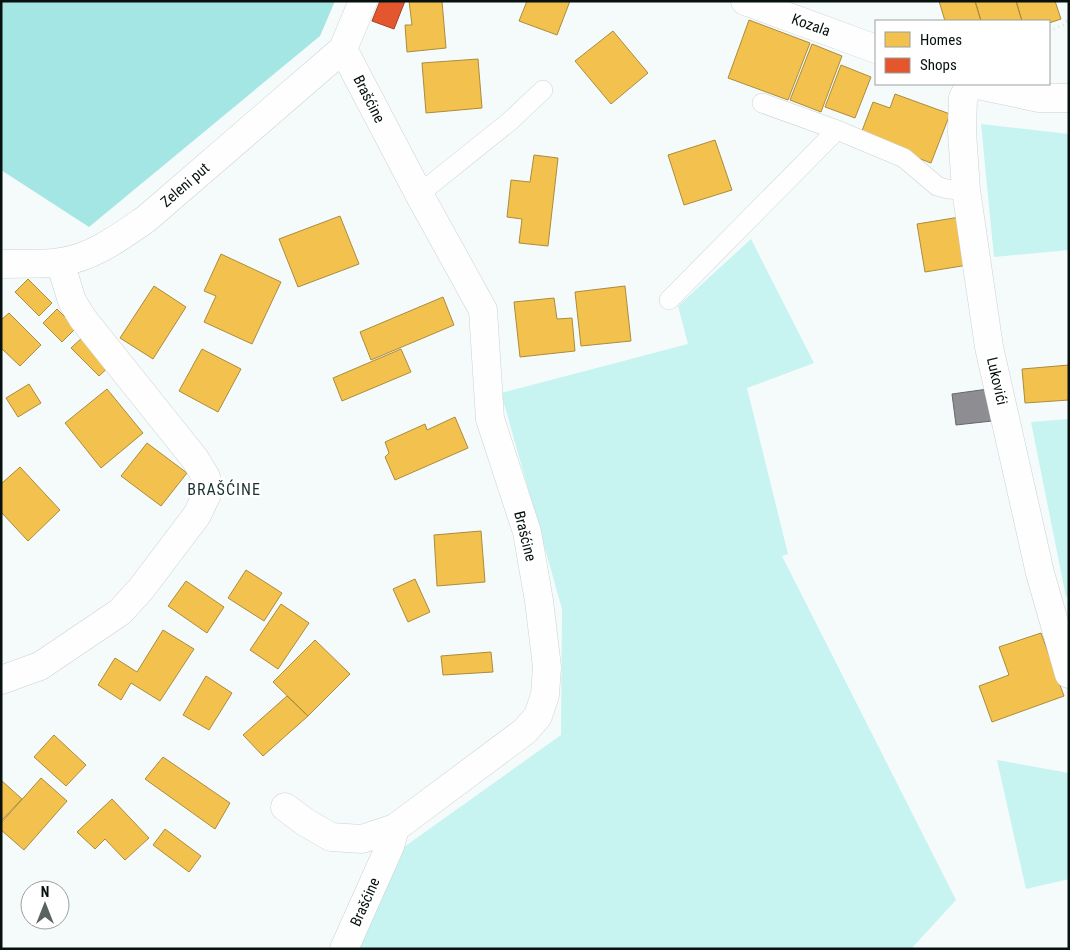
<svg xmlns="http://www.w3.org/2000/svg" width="1070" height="950" viewBox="0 0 1070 950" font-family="'Roboto Condensed',sans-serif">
<rect width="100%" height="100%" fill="#f5fbfb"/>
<!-- green -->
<path fill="#c7f3f1" d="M 981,124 L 1069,134 L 1069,250 L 994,257 Z
M 751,239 L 814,363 L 747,388 L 788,554 L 782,556 L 956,900 L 911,949 L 353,949 L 397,852 L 561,735 L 562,609 L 501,393 L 688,344 L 678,306 Z
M 1069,419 L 1069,596 L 1066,597 L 1031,422 Z
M 997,760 L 1069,773 L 1069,879 L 1026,889 Z"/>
<!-- forest -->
<path fill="#a4e6e3" d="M 1,1 L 335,1 L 320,36 L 89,227 L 1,170 Z"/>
<!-- homes -->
<path fill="#f2c14e" stroke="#ac8c3b" d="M 409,1 L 442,1 L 446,48 L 407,52 L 405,25 L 412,25 Z
M 527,1 L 570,1 L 557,35 L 519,21 Z
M 939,1 L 975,1 L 981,21 L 945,21 Z
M 975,1 L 1016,1 L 1022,21 L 981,21 Z
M 1016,1 L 1055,1 L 1061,19 L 1049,23 L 1022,21 Z
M 749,20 L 810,43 L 788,100 L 728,78 Z
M 613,31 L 648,73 L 611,104 L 575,61 Z
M 812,44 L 842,56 L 821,112 L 790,100 Z
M 478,59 L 482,108 L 426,113 L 422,63 Z
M 841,65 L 871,77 L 855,118 L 825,107 Z
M 895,94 L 950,114 L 931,163 L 860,136 L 873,102 L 890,108 Z
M 715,140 L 732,190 L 684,205 L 668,155 Z
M 534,155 L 558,158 L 548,246 L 519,243 L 522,219 L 507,217 L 511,180 L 530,182 Z
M 340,216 L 359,264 L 298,287 L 279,239 Z
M 960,217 L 968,265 L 925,272 L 917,224 Z
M 221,254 L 281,282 L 252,344 L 204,322 L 216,296 L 204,291 Z
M 28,279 L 52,303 L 39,316 L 15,292 Z
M 154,286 L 186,307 L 153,359 L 120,338 Z
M 625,286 L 631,341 L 581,346 L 575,292 Z
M 443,297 L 454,325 L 371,360 L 360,332 Z
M 554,298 L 557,319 L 572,318 L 575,351 L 520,357 L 514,302 Z
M 57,309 L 76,328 L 62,342 L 43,323 Z
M 9,313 L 41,345 L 20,366 L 1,348 L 1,320 Z
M 85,335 L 113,363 L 99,376 L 71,348 Z
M 202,349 L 241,369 L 218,412 L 179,391 Z
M 401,349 L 411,372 L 342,401 L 333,378 Z
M 1069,365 L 1069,400 L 1025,403 L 1022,369 Z
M 29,384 L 41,403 L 18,417 L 6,398 Z
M 107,389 L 143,433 L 101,468 L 65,423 Z
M 455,417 L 468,448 L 395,480 L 385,457 L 389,453 L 385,442 L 425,424 L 427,430 Z
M 147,443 L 187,473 L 161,506 L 121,476 Z
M 20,467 L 60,510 L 28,541 L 1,512 L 1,484 Z
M 481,531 L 485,582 L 437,586 L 434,535 Z
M 246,570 L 282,593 L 264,621 L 228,598 Z
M 415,579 L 430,612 L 408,622 L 393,589 Z
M 186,581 L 224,607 L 207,633 L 168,606 Z
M 281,604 L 309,623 L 278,669 L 250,650 Z
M 163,630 L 194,649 L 160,701 L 131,683 L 121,700 L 98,685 L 115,658 L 137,672 Z
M 1041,633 L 1064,696 L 992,722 L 979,686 L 1009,675 L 999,647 Z
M 315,640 L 350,674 L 308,716 L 273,682 Z
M 491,652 L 493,672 L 443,675 L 441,656 Z
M 206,676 L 232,693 L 209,730 L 183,715 Z
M 287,696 L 308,716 L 263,756 L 243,735 Z
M 54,735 L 86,765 L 66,786 L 34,757 Z
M 163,757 L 230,803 L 215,829 L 145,779 Z
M 41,778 L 67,801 L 24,850 L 1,830 L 1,823 Z
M 2,781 L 22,799 L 1,821 L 1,782 Z
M 112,799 L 149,838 L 125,860 L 105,839 L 95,849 L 77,832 Z
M 165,829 L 201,856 L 189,872 L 153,845 Z"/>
<!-- shops -->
<path fill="#e4572e" stroke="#a24225" d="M 380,1 L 405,1 L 394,29 L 372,21 Z"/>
<!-- industry -->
<path fill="#8d8d92" stroke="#65686b" d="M 988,389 L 992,421 L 956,425 L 952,394 Z"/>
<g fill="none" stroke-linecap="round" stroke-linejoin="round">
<defs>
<path id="service" d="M 762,103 L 837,130
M 419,194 L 509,122 L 543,90
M 669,300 L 837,130 L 904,158 L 937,186 L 947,189 L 966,190"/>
<path id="minor" d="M 970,84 L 963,98 L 962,132 L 966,190 L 989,347 L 1040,573 L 1069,674
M 1,264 C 20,263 41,265 60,262 C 92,258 120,237 146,219 L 343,49
M 1,680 L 40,666 L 120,612 L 141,589 L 197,515 L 207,494 L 206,477 L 195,459 L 83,319 L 72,301 L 60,262
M 285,807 L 305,822 L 331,837 L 362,839 L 395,828 L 525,731 L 538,716 L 545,695 L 547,667 L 539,601 L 527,532 L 490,419 L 483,310 L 419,194 L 343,49 L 363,1
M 344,949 L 390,846 L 395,828"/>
<path id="secondary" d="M 745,1 L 876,49
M 973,84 L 1039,98 L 1069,98"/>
</defs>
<!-- service casing -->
<use href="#service" stroke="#cbd2d2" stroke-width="20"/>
<!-- minor casing -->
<use href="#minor" stroke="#cbd2d2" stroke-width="29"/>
<!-- secondary casing -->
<use href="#secondary" stroke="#cbd2d2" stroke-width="29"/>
<!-- path -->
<path stroke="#e2e4e4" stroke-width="3" stroke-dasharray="1 4" stroke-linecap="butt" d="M 1049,31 L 1063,25 L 1069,19"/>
<!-- service -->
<use href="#service" stroke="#fefefe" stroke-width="19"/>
<!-- minor -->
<use href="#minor" stroke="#fefefe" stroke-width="28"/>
<!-- secondary -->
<use href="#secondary" stroke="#fefefe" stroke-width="28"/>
</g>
<g text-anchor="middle" stroke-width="5" stroke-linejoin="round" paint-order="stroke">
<!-- street labels -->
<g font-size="15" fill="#071110" stroke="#fff">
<text transform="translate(811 25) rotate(20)" y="5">Kozala</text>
<text transform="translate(369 99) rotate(63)" y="5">Brašćine</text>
<text transform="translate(185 185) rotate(-41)" y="5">Zeleni put</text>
<text transform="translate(997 381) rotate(77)" y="5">Lukovići</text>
<text transform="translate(525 536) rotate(76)" y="5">Brašćine</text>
<text transform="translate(365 902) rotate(-66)" y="5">Brašćine</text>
</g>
<!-- neighbourhood labels -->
<g font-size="16" letter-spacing="1" fill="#1a3130" stroke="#fff">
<text x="224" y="495">BRAŠĆINE</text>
</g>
</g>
<!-- border -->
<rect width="1070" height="950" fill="none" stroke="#071110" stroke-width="5"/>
<!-- legend -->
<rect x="875" y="20" width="175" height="65" fill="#ffffff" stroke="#9ca09f"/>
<rect x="885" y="32" width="25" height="15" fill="#f2c14e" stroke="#9ca09f"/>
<text x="920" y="45" font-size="15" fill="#071110">Homes</text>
<rect x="885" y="58" width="25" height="15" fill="#e4572e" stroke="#9ca09f"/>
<text x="920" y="70" font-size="15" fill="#071110">Shops</text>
<!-- north arrow -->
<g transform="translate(45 905)"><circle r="24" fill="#ffffff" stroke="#9ca09f"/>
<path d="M0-4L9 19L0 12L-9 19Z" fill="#5a6362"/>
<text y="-8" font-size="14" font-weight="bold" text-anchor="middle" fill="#071110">N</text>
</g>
</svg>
